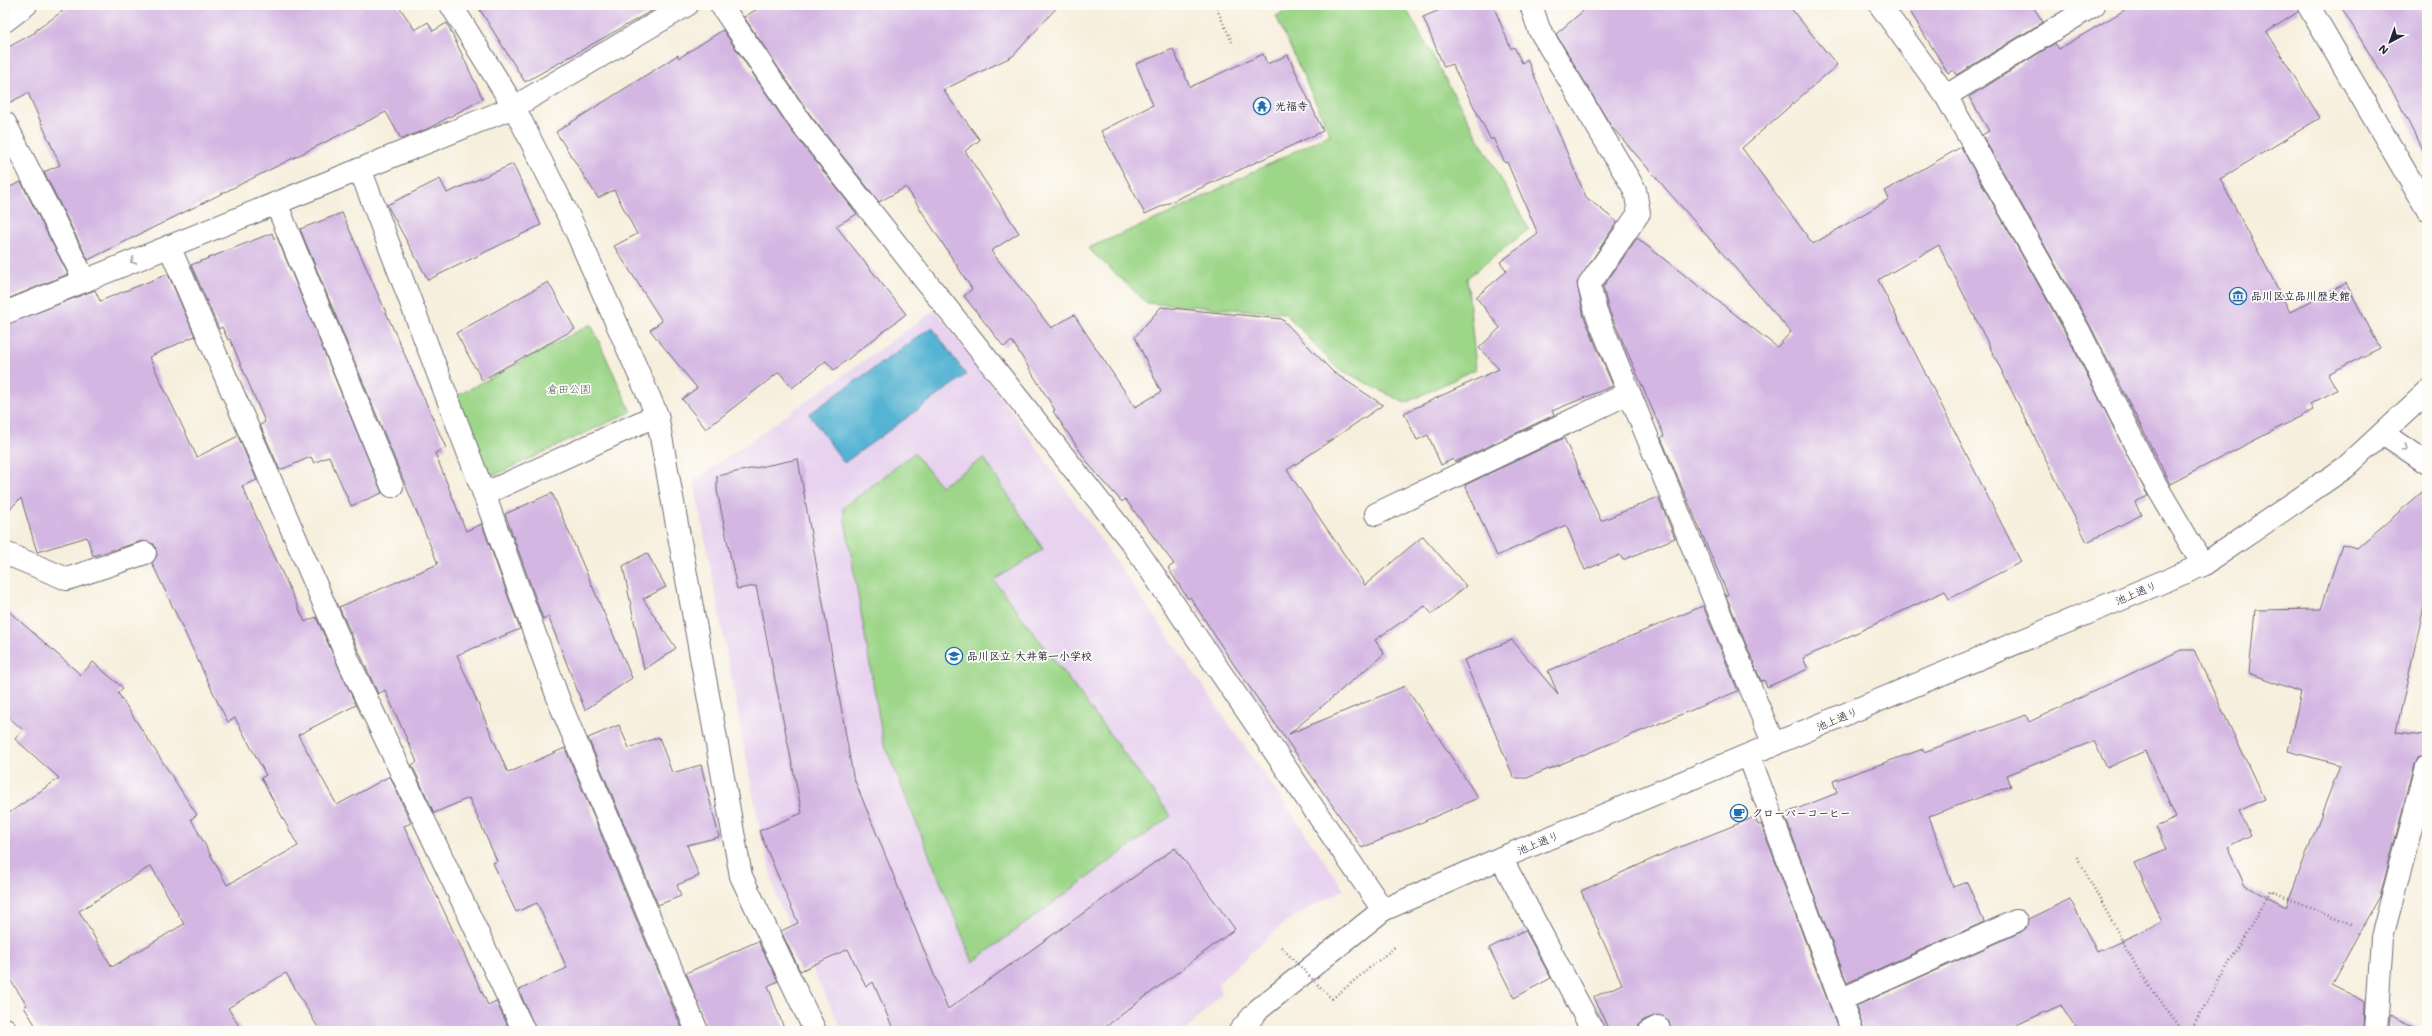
<svg xmlns="http://www.w3.org/2000/svg" width="2432" height="1036" viewBox="0 0 2432 1036" font-family="Mali,'Klee One',sans-serif">
<rect width="100%" height="100%" fill="#fdfcf7"/>
<filter id="ink" filterUnits="userSpaceOnUse"><feTurbulence type="fractalNoise" baseFrequency=".025" numOctaves="2"/><feDisplacementMap in="SourceGraphic" scale="8" xChannelSelector="R" yChannelSelector="G"/><feConvolveMatrix kernelMatrix="1 2 1 2 8 2 1 2 1" color-interpolation-filters="sRGB"/></filter>
<filter id="wash" filterUnits="userSpaceOnUse"><feTurbulence type="fractalNoise" baseFrequency=".012" numOctaves="4" result="noise"/><feDisplacementMap in="SourceGraphic" scale="16" xChannelSelector="R" yChannelSelector="G"/><feGaussianBlur stdDeviation="0.9" result="paint"/><feColorMatrix in="noise" values="0 0 0 0 0 0 0 0 0 0 0 0 0 0 0 0 0 1.4 0 .05"/><feComposite in="paint" operator="in"/></filter>
<g filter="url(#wash)">
<rect width="100%" height="100%" fill="#f7efdd"/>
<!-- built -->
<path fill="#e7d2ef" d="M 935,310 L 1011,411 L 1344,889 L 1285,922 L 1218,983 L 1222,993 L 1186,1031 L 843,1031 L 777,899 L 760,830 L 694,481 Z"/>
<!-- green -->
<path fill="#9dd689" stroke="#607c62" d="M 1301,5 L 1404,5 L 1529,229 L 1467,278 L 1476,369 L 1405,403 L 1337,368 L 1285,313 L 1147,303 L 1088,248 L 1166,215 L 1330,134 L 1276,16 Z
M 591,324 L 631,412 L 488,478 L 455,397 Z
M 914,453 L 941,486 L 984,458 L 1043,549 L 994,580 L 1171,816 L 973,962 L 883,741 L 843,508 Z"/>
<!-- water -->
<path fill="#54b3d3" stroke="#3b6a87" d="M 932,327 L 966,375 L 844,463 L 809,414 Z"/>
<g id="blocks">
<!-- building -->
<path fill="#d3b6e2" fill-rule="evenodd" d="M 71,5 L 398,5 L 415,30 L 428,22 L 433,31 L 447,23 L 483,99 L 427,129 L 401,139 L 386,112 L 88,260 L 44,172 L 60,165 L 28,93 L 5,105 L 5,49 L 36,32 L 35,31 Z
M 477,5 L 662,5 L 525,82 Z
M 764,5 L 1059,5 L 1013,56 L 943,90 L 980,140 L 965,151 L 1019,233 L 991,251 L 1051,328 L 1074,315 L 1135,407 L 1161,392 L 1135,337 L 1161,307 L 1282,319 L 1333,372 L 1383,405 L 1287,470 L 1365,585 L 1423,536 L 1466,586 L 1432,614 L 1425,606 L 1375,640 L 1384,654 L 1289,734 L 1405,686 L 1478,798 L 1362,848 L 1232,662 L 1190,597 L 1188,599 L 1168,568 L 1174,564 L 1125,499 L 1122,502 L 1090,466 L 1053,411 L 1055,410 L 1012,341 L 1004,347 L 964,296 L 972,289 L 906,187 L 879,202 L 811,116 L 744,17 Z
M 1452,5 L 1493,5 L 1511,49 L 1514,47 L 1522,63 L 1527,59 L 1586,197 L 1617,222 L 1577,283 L 1584,317 L 1613,386 L 1552,411 L 1554,415 L 1455,462 L 1453,459 L 1441,465 L 1428,435 L 1417,440 L 1404,413 L 1499,369 L 1479,348 L 1500,328 L 1476,297 L 1507,271 L 1500,262 L 1538,234 L 1507,162 L 1505,163 L 1493,138 L 1491,140 L 1452,64 L 1444,67 L 1423,17 Z
M 1590,5 L 1788,5 L 1837,65 L 1742,148 L 1813,244 L 1889,199 L 1885,191 L 1961,147 L 2069,339 L 2148,496 L 2135,502 L 2141,515 L 2087,542 L 1939,245 L 1878,280 L 2021,562 L 1949,599 L 1945,591 L 1803,658 L 1808,669 L 1767,687 L 1764,680 L 1761,681 L 1726,596 L 1728,595 L 1661,438 L 1664,436 L 1608,308 L 1603,287 L 1637,238 L 1777,347 L 1791,332 L 1611,126 L 1556,34 Z
M 1906,5 L 2032,5 L 2043,22 L 1956,75 L 1953,70 L 1948,73 Z
M 2133,5 L 2296,5 L 2298,12 L 2267,32 L 2320,118 L 2220,179 L 2290,312 L 2346,283 L 2380,348 L 2328,374 L 2337,390 L 2310,404 L 2313,410 L 2170,484 L 2091,327 L 1982,135 L 1989,131 L 1969,97 L 2055,43 L 2059,49 Z
M 2340,5 L 2427,5 L 2427,160 L 2398,101 Z
M 723,30 L 791,130 L 857,214 L 836,226 L 906,314 L 834,370 L 826,361 L 792,388 L 779,372 L 706,429 L 682,399 L 697,388 L 650,330 L 662,321 L 614,246 L 637,234 L 614,190 L 598,198 L 556,132 L 678,55 L 679,58 Z
M 1173,49 L 1190,87 L 1263,54 L 1267,64 L 1288,55 L 1323,131 L 1145,214 L 1101,131 L 1153,105 L 1136,64 Z
M 513,164 L 541,225 L 428,280 L 387,205 L 440,179 L 447,193 Z
M 21,182 L 68,274 L 5,300 L 5,189 Z
M 342,213 L 446,448 L 435,453 L 466,531 L 482,524 L 520,629 L 457,655 L 508,773 L 565,748 L 683,1031 L 536,1031 L 519,990 L 567,968 L 537,903 L 516,912 L 493,863 L 497,861 L 469,798 L 434,813 L 412,765 L 417,762 L 385,690 L 378,694 L 339,607 L 438,564 L 300,229 Z
M 272,233 L 274,239 L 277,237 L 382,493 L 351,506 L 329,456 L 314,463 L 311,457 L 280,470 L 260,425 L 265,422 L 230,339 L 228,340 L 222,327 L 219,329 L 191,265 Z
M 168,274 L 195,336 L 149,357 L 197,457 L 238,436 L 257,480 L 242,486 L 305,622 L 316,617 L 356,705 L 298,735 L 337,805 L 390,776 L 411,823 L 404,826 L 488,1005 L 496,1001 L 510,1031 L 320,1031 L 286,973 L 228,1008 L 242,1031 L 39,1031 L 24,1007 L 27,1005 L 5,972 L 5,816 L 59,778 L 15,739 L 23,730 L 5,714 L 5,608 L 81,675 L 93,662 L 123,688 L 118,693 L 197,815 L 191,819 L 227,885 L 298,846 L 261,778 L 266,775 L 235,718 L 228,722 L 220,707 L 152,563 L 157,555 L 154,544 L 142,541 L 93,556 L 87,537 L 37,552 L 21,498 L 5,514 L 5,325 L 95,290 L 100,301 ZM 151,866 L 184,924 L 112,967 L 79,911 Z
M 548,282 L 575,329 L 482,380 L 456,333 Z
M 1564,438 L 1601,521 L 1658,497 L 1675,538 L 1623,560 L 1620,555 L 1585,570 L 1566,525 L 1497,556 L 1465,485 Z
M 798,459 L 853,776 L 948,1009 L 1175,848 L 1235,929 L 1100,1031 L 894,1031 L 873,982 L 866,987 L 848,949 L 800,971 L 781,931 L 798,923 L 759,831 L 802,813 L 756,586 L 737,589 L 717,490 L 717,476 Z
M 2427,488 L 2427,593 L 2396,732 L 2427,735 L 2427,755 L 2418,758 L 2415,764 L 2380,896 L 2331,985 L 2365,1002 L 2364,1031 L 2078,1031 L 2061,1005 L 2003,1031 L 1864,1031 L 1856,1006 L 2021,932 L 2026,928 L 2028,919 L 2070,899 L 2097,952 L 2162,922 L 2135,863 L 2166,849 L 2156,827 L 2176,818 L 2145,751 L 2107,768 L 2094,741 L 2007,775 L 2011,786 L 1929,816 L 1953,887 L 1967,882 L 1984,922 L 1847,983 L 1784,814 L 1837,793 L 1833,781 L 1923,749 L 1924,752 L 2026,715 L 2029,722 L 2181,650 L 2194,650 L 2264,799 L 2239,811 L 2251,835 L 2227,847 L 2245,886 L 2286,907 L 2340,765 L 2288,751 L 2301,692 L 2249,673 L 2255,610 L 2321,609 L 2342,544 L 2357,548 Z
M 552,493 L 632,678 L 585,710 L 548,616 L 543,619 L 505,514 Z
M 647,553 L 666,587 L 643,599 L 676,648 L 644,670 L 623,566 Z
M 1703,606 L 1738,691 L 1527,778 L 1514,778 L 1464,660 L 1512,640 L 1558,694 L 1548,671 Z
M 619,725 L 629,748 L 659,737 L 672,773 L 701,765 L 719,837 L 687,845 L 699,876 L 677,885 L 681,896 L 658,905 L 588,738 Z
M 1755,817 L 1758,825 L 1761,824 L 1839,1031 L 1672,1031 L 1669,1021 L 1658,1015 L 1644,1020 L 1639,1024 L 1638,1031 L 1609,1031 L 1594,997 L 1622,984 L 1581,891 L 1670,851 Z
M 1525,930 L 1551,978 L 1514,998 L 1489,948 Z
M 758,941 L 778,981 L 768,986 L 785,1031 L 709,1031 L 686,973 Z
M 2390,1014 L 2424,1031 L 2389,1031 Z"/>
</g>
</g>
<g filter="url(#ink)">
<use href="#blocks" fill-opacity="0" stroke="#6d6a74" stroke-width="1"/>
<g fill="none" stroke-linecap="round" stroke-linejoin="round">
<defs>
<path id="minor" d="M 451,5 L 514,107 L 576,231 L 657,415 L 741,876 L 815,1031
M 721,5 L 801,123 L 1132,543 L 1383,910
M 1531,5 L 1539,29 L 1635,190 L 1639,213 L 1589,285 L 1596,312 L 1774,745
M 1880,5 L 1946,96 L 2080,333 L 2150,475 L 2203,565
M 2308,5 L 2427,209
M 5,21 L 26,5
M 1946,96 L 2094,5
M 5,123 L 85,281
M 360,169 L 484,494 L 561,706 L 697,1031
M 276,203 L 392,486
M 169,246 L 351,666 L 524,1031
M 5,313 L 514,107 L 687,5
M 2383,433 L 2427,463
M 484,494 L 657,415
M 1376,514 L 1629,393
M 5,553 L 67,579 L 145,553
M 1749,756 L 1852,1031
M 1501,858 L 1593,1031
M 1840,1000 L 2016,921
M 5,1029 L 6,1031
M 1650,1031 L 1658,1027 L 1660,1031
M 2376,1031 L 2382,937 L 2427,767"/>
<path id="major" d="M 1240,1031 L 1259,1009 L 1383,910 L 1501,858 L 2203,565 L 2346,467 L 2427,392"/>
</defs>
<!-- minor casing -->
<use href="#minor" stroke="#6d6a74" stroke-width="24"/>
<!-- major casing -->
<use href="#major" stroke="#6d6a74" stroke-width="24"/>
<!-- path -->
<path stroke="#6d6a74" stroke-width="2.5" stroke-dasharray="1 3" stroke-linecap="butt" d="M 1215,5 L 1232,42
M 2077,857 L 2141,975 L 2183,1031
M 1332,999 L 1396,946
M 2190,1031 L 2271,891 L 2352,924"/>
<!-- minor -->
<use href="#minor" stroke="#fff" stroke-width="22"/>
<!-- major -->
<use href="#major" stroke="#fff" stroke-width="22"/>
<!-- path-bridge -->
<path stroke="#6d6a74" stroke-width="2.5" stroke-dasharray="1 3" stroke-linecap="butt" d="M 1281,947 L 1332,999"/>
</g>
<!-- one-way arrows -->
<defs><path id="oneway-chevron" d="M-2-3.5L2.5 0L-2 3.5" fill="none" stroke-width="1.6" stroke-linecap="round" stroke-linejoin="round"/></defs>
<g stroke="#9c9ca7">
<use href="#oneway-chevron" transform="translate(133 261) rotate(158)"/>
<use href="#oneway-chevron" transform="translate(2405 448) rotate(35)"/>
</g>
</g>
<!-- icons -->
<defs>
<symbol id="temple-ring" viewBox="-11 -11 22 22"><circle r="9.5" fill="#fdfcf7" stroke="#1f6fb2" stroke-width="1.5"/><path d="M0-6L5-2H3V0L6.5 2.5H4V6H1.5V3h-3V6H-4V2.5H-6.5L-3 0V-2H-5Z" fill="#1f6fb2"/></symbol>
<symbol id="museum-ring" viewBox="-11 -11 22 22"><circle r="9.5" fill="#fdfcf7" stroke="#1f6fb2" stroke-width="1.5"/><path d="M0-6L6-3V-2H-6V-3ZM-5-1h2V3h-2ZM-1-1h2V3h-2ZM3-1h2V3H3ZM-6 4H6V6H-6Z" fill="#1f6fb2"/></symbol>
<symbol id="school-ring" viewBox="-11 -11 22 22"><circle r="9.5" fill="#fdfcf7" stroke="#1f6fb2" stroke-width="1.5"/><path d="M0-5L7-2L0 1L-7-2ZM-4 1L0 2.5L4 1V4Q0 6-4 4Z" fill="#1f6fb2"/></symbol>
<symbol id="cafe-ring" viewBox="-11 -11 22 22"><circle r="9.5" fill="#fdfcf7" stroke="#1f6fb2" stroke-width="1.5"/><path d="M-5.5-4.5H6V0H3Q3 3.5 0 3.5H-2.5Q-5.5 3.5-5.5 0ZM3-3.2v2h1.7v-2ZM-6 4.5H4V6H-6Z" fill="#1f6fb2"/></symbol>
</defs>
<g fill-rule="evenodd">
<use href="#temple-ring" x="1252" y="96" width="20" height="20"/>
<use href="#museum-ring" x="2228" y="286" width="20" height="20"/>
<use href="#school-ring" x="944" y="646" width="20" height="20"/>
<use href="#cafe-ring" x="1729" y="803" width="20" height="20"/>
</g>
<g text-anchor="middle" stroke-width="3.5" stroke-linejoin="round" paint-order="stroke">
<!-- poi labels -->
<g font-size="11" font-weight="bold" fill="#22223b" stroke="#fdfcf7" text-anchor="start">
<text x="1275" y="110">光福寺</text>
<text x="2251" y="300">品川区立品川歴史館</text>
<text x="967" y="660">品川区立 大井第一小学校</text>
<text x="1752" y="817">クローバーコーヒー</text>
</g>
<!-- park labels -->
<g font-size="11" fill="#475852" stroke="#fdfcf7">
<text x="569" y="393">倉田公園</text>
</g>
<!-- street labels -->
<g font-size="11" fill="#22223b" stroke="#fdfcf7">
<text transform="translate(2136 593) rotate(-23)" y="4">池上通り</text>
<text transform="translate(1837 719) rotate(-23)" y="4">池上通り</text>
<text transform="translate(1538 843) rotate(-22)" y="4">池上通り</text>
</g>
</g>
<!-- margin -->
<rect width="2432" height="1036" fill="none" stroke="#fdfcf7" stroke-width="20"/>
<!-- north arrow -->
<g transform="translate(2390 42) rotate(221)" stroke="#fdfcf7" stroke-width="3" paint-order="stroke">
<path d="M0-3L7 15L0 10L-7 15Z" fill="#22223b"/>
<text y="-6" font-size="11" font-weight="bold" text-anchor="middle" fill="#22223b">N</text>
</g>
</svg>
